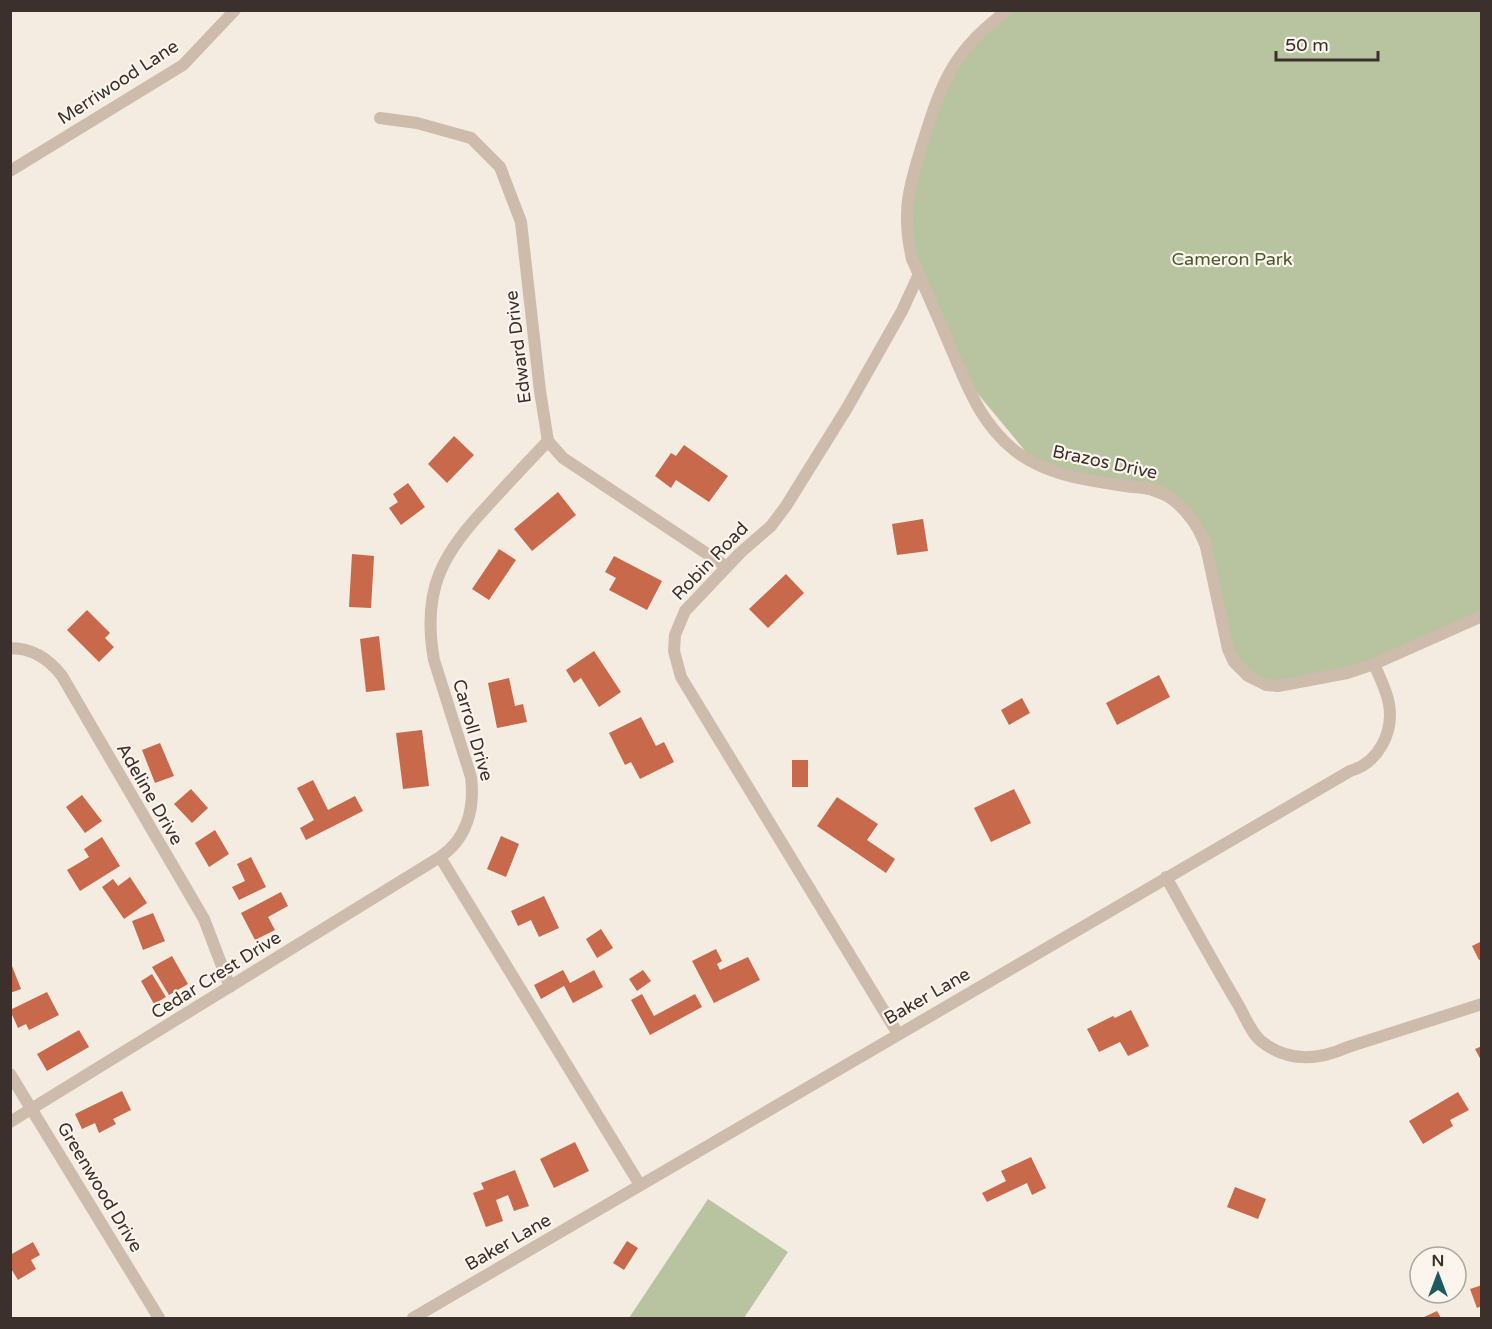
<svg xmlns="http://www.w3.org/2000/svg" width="1492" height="1329" viewBox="0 0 1492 1329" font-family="'Varela Round',sans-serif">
<rect width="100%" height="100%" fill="#f4ebe1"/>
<!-- green -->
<path fill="#b8c4a0" d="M 1009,11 L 1481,11 L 1481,616 L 1374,664 L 1266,685 L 1228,649 L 1212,575 L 1183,508 L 1128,487 L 1036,464 L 963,376 L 912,259 L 913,173 L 953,65 Z
M 708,1199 L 788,1252 L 744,1318 L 629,1318 Z"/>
<!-- building -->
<path fill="#c8694b" d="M 454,436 L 474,455 L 447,483 L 428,464 Z
M 684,445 L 728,476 L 709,502 L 676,480 L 671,488 L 655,476 L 671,453 L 676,456 Z
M 408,483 L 425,507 L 401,525 L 389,508 L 398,502 L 393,494 Z
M 558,492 L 576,515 L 532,551 L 514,529 Z
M 923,519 L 928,551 L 897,555 L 892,524 Z
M 499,549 L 516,560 L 489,600 L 472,589 Z
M 352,554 L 374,556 L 371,608 L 349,607 Z
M 614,556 L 662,581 L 647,610 L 609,590 L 616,578 L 605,572 Z
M 786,574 L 804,593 L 768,628 L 749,609 Z
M 87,610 L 110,633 L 105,638 L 114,647 L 99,662 L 67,630 Z
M 379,636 L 385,690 L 366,692 L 360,639 Z
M 594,651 L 621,692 L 599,707 L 581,678 L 574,683 L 566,670 Z
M 1159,675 L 1170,697 L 1117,725 L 1106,703 Z
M 509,678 L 515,706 L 523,704 L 527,722 L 497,728 L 488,683 Z
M 1022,698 L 1030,713 L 1009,725 L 1001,710 Z
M 641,717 L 656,746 L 664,742 L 674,762 L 640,779 L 631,762 L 625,765 L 609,733 Z
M 422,730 L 429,786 L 403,789 L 396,733 Z
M 160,743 L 174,776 L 155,783 L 142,750 Z
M 792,760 L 808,760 L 808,787 L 792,787 Z
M 313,780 L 328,810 L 355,796 L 363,811 L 306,840 L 300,828 L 314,820 L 297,788 Z
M 191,789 L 208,808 L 192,823 L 174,804 Z
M 1014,789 L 1031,823 L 991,842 L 974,808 Z
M 82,795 L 102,821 L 85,833 L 66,807 Z
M 837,797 L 878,824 L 867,840 L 895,859 L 886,873 L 817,826 Z
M 215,830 L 229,854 L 209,867 L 195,843 Z
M 501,836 L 519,844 L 506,877 L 487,869 Z
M 102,837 L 120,866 L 80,891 L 67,870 L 89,857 L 84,849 Z
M 251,857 L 266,887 L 239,900 L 232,887 L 245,881 L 237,864 Z
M 130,877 L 147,903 L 124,919 L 102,887 L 113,879 L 118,886 Z
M 281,892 L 288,906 L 268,917 L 275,930 L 255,940 L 241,913 Z
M 544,896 L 559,928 L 539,937 L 531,920 L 518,926 L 511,911 Z
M 153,913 L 165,941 L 143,950 L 132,921 Z
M 601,929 L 613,948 L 597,958 L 586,939 Z
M 1482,941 L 1482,959 L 1479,960 L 1472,946 Z
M 716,949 L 722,961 L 717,964 L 720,970 L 748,957 L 760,980 L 714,1003 L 692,961 Z
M 172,956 L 188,984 L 169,995 L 152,967 Z
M 10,961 L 21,989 L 10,993 Z
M 563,970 L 570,983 L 594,970 L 603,987 L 573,1003 L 564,986 L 541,999 L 534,985 Z
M 643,970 L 651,981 L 637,991 L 629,979 Z
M 152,974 L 166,997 L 154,1004 L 141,981 Z
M 47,992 L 59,1015 L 29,1030 L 26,1024 L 18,1028 L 10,1010 Z
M 642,994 L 654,1016 L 695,994 L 702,1007 L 650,1035 L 631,1000 Z
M 1131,1010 L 1149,1046 L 1128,1056 L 1120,1042 L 1099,1052 L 1087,1029 L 1113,1016 L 1115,1018 Z
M 79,1030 L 89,1047 L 47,1071 L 37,1054 Z
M 1482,1046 L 1482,1062 L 1475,1049 Z
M 122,1091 L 131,1110 L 113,1119 L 116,1124 L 99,1133 L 95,1123 L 82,1129 L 75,1114 Z
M 1458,1092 L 1469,1110 L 1450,1120 L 1453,1126 L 1423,1144 L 1409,1121 Z
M 575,1142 L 589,1171 L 554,1188 L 540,1159 Z
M 1031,1157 L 1046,1188 L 1032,1195 L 1027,1183 L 987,1202 L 982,1193 L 1006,1181 L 1001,1171 Z
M 515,1170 L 529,1206 L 514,1211 L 508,1195 L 496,1200 L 503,1221 L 486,1227 L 473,1193 L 484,1189 L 481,1183 Z
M 1235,1187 L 1266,1199 L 1258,1219 L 1227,1207 Z
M 627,1241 L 638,1248 L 624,1270 L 613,1263 Z
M 33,1242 L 40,1255 L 31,1260 L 36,1269 L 18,1280 L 10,1267 L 10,1255 Z
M 1458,1263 L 1464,1273 L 1456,1278 L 1456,1264 Z
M 1482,1285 L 1482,1306 L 1477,1308 L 1470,1289 Z
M 1437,1311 L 1441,1318 L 1422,1318 Z"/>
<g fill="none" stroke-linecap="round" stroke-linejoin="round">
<!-- street -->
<path stroke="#cdbbac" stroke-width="12" d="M 1008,10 C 954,49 942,81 923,142 C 909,186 901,212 912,259 C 925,288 938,317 950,346 C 968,387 979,421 1014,450 C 1045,475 1086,480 1125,486 C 1137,488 1149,487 1160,492 C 1182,502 1195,521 1205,542 L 1228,649 L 1234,662 L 1248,676 L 1266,685 L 1278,686 L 1347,673 L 1374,664 L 1482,616
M 380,118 L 417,123 L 471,138 L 500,167 L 521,222 L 540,391 L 548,441 L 563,458 L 727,567
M 10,171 L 183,65 L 235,10
M 10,648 C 33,648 49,659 62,676 L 204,919 L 230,987
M 440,857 L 640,1185
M 1166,877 C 1190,920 1214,964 1239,1006 C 1245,1017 1252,1034 1261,1041 C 1288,1063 1319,1060 1348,1047 L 1482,1004
M 898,1034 L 681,677 L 674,651 L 675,635 L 685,611 L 740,553 L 771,526 L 786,506 L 847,408 L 902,311 L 919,274
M 10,1074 L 159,1318
M 10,1122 L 440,857 C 467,839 475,808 471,777 L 434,660 C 421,588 443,553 491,502 C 510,481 529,461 548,441
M 413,1318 L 1350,771 C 1378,763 1394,733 1389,704 C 1387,691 1379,676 1374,664"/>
</g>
<g text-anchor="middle" stroke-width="4.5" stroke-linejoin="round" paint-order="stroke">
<!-- street labels -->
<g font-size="18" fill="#3b302b" stroke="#fbf5ee">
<text transform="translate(118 82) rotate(-33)" y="6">Merriwood Lane</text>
<text transform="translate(518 347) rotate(-97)" y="6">Edward Drive</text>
<text transform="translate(1105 462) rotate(12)" y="6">Brazos Drive</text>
<text transform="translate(710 561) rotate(-46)" y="6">Robin Road</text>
<text transform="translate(473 730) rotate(74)" y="6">Carroll Drive</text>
<text transform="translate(150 794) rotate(60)" y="6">Adeline Drive</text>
<text transform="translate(216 975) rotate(-32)" y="6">Cedar Crest Drive</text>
<text transform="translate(927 996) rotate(-30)" y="6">Baker Lane</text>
<text transform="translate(100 1187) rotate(59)" y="6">Greenwood Drive</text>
<text transform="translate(508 1242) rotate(-30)" y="6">Baker Lane</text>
</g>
<!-- park labels -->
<g font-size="18" fill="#4a5a2e" stroke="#fbf5ee">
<text x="1232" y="265">Cameron Park</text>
</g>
</g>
<!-- border -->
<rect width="1492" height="1329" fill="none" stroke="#3b302b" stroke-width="24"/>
<!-- north arrow -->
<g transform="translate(1438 1275)"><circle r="28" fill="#fbf5ee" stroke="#aea6a0" stroke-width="1.5"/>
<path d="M0-4.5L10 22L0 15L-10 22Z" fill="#1f5a5e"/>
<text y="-9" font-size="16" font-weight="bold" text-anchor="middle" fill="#3b302b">N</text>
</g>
<!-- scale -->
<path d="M1276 51v9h102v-9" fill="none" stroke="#3b302b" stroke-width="3"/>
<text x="1285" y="51" font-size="18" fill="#3b302b" stroke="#fbf5ee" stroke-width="4.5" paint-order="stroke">50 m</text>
</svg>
